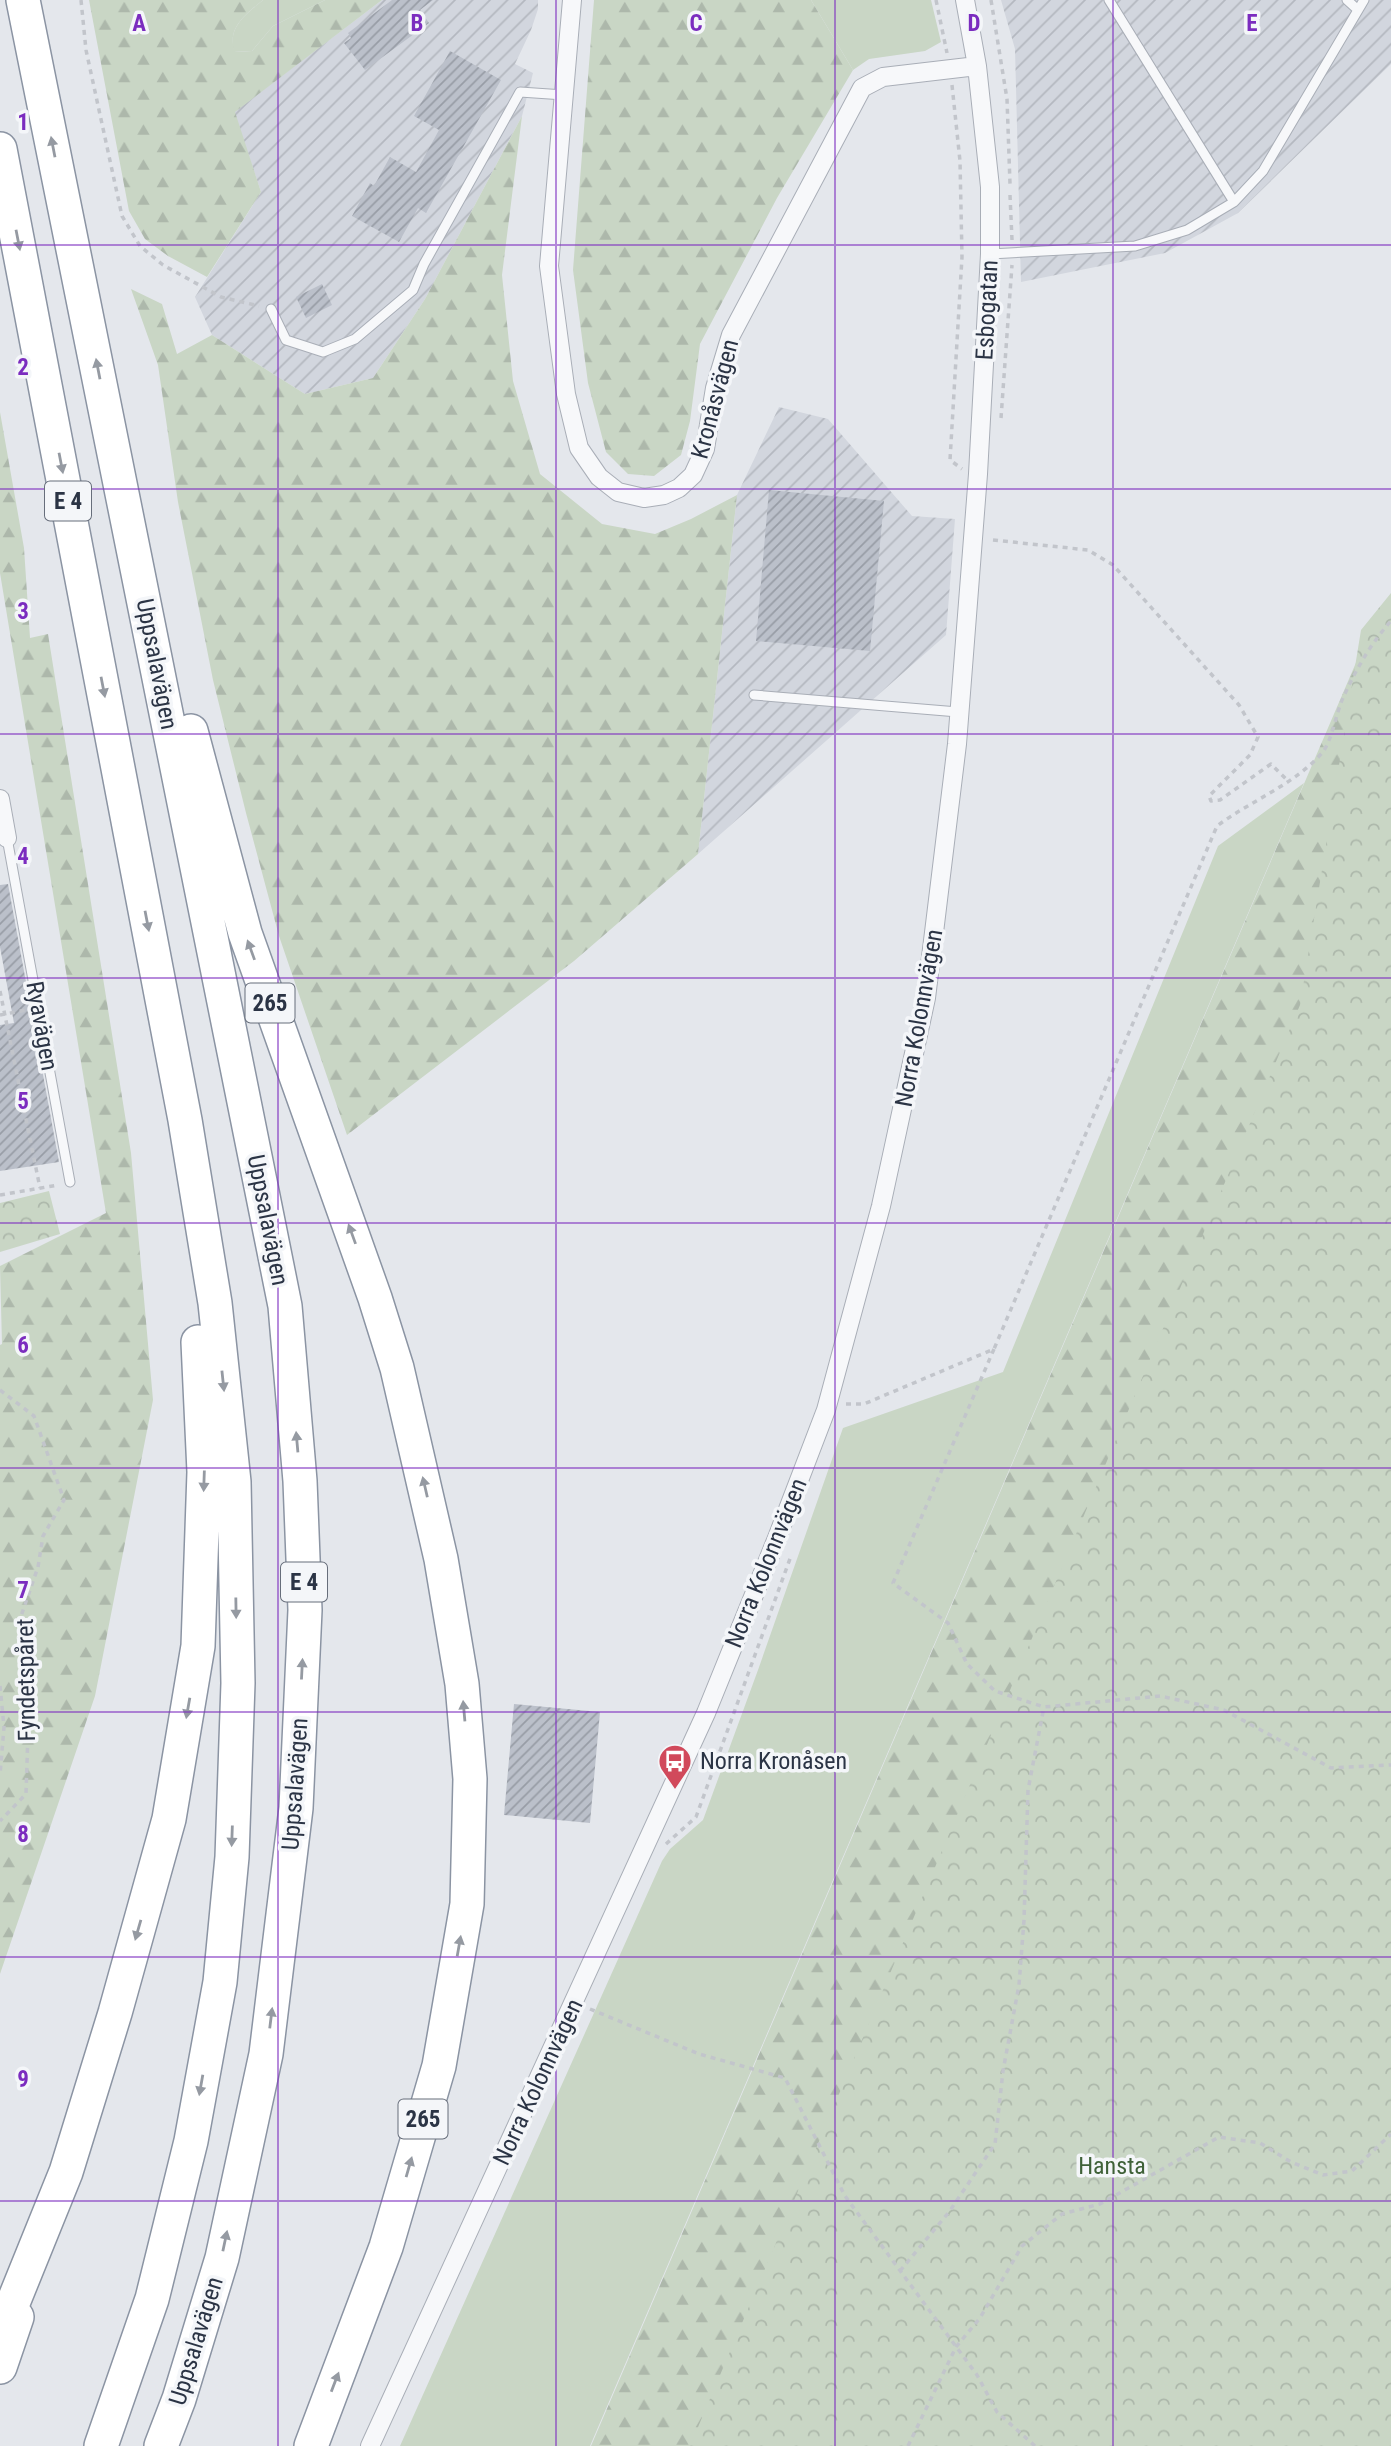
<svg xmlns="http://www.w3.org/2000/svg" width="1391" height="2446" viewBox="0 0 1391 2446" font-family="'Roboto Condensed',sans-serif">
<defs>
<pattern id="industrial-furrows" width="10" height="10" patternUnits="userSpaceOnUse" patternTransform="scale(1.75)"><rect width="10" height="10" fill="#d2d6de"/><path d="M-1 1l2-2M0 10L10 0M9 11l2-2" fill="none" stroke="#b4b8c0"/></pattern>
<pattern id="forest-firs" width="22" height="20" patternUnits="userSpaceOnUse" patternTransform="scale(1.75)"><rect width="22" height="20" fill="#c9d6c5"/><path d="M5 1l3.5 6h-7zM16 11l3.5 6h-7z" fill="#adb8ab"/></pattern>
<pattern id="park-crowns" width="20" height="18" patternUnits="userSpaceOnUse" patternTransform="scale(1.75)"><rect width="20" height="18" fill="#c9d6c5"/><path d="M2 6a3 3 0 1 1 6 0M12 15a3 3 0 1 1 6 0" fill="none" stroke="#adb8ab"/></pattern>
<pattern id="building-hatch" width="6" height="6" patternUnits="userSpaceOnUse" patternTransform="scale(1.75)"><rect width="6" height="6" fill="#bbc0ca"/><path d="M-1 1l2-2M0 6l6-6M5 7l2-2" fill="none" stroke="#989da6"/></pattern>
</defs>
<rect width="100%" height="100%" fill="#e4e7ec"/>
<!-- industrial -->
<path fill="url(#industrial-furrows)" d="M 382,0 L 538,0 L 538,9 L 531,30 L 515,64 L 533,73 L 522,116 L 425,299 L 373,378 L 305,394 L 212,335 L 195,297 L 261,192 L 234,112 Z
M 1001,0 L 1391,0 L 1391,64 L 1238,213 L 1165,253 L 1021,282 L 1015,49 Z
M 779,407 L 828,419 L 912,516 L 955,519 L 946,635 L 698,854 L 737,495 Z"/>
<!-- grass -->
<path fill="#c9d6c5" d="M 263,0 L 325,0 L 273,26 L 252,51 L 234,52 C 227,27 246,14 263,0 Z
M 811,0 L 931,0 L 941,42 L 925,51 L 869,59 L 853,70 Z
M 1304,783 L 590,2446 L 400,2446 L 662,1861 L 670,1849 L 703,1820 L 758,1670 L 843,1428 L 1003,1372 L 1218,846 Z"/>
<!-- forest -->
<path fill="url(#forest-firs)" d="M 89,0 L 263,0 C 246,14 226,28 235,52 L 252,51 L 273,26 L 325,0 L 382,0 L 235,112 L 261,192 L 207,277 L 168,256 L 145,239 L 129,211 Z
M 594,0 L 811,0 L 853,70 L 777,198 L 700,344 L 690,421 L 681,455 L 654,476 L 628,474 L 606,452 L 588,383 L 573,270 Z
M 522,116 L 502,275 L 513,381 L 540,474 L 602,524 L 655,534 L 691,519 L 737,495 L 698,854 L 574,961 L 347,1135 L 279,936 L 246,813 L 213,680 L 178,502 L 158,365 L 131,289 L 162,304 L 177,354 L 212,335 L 305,394 L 373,378 L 425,299 Z
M 0,412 L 24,548 L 30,638 L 48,634 L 131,1153 L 153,1400 L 95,1696 L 0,1974 L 0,1345 L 2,1344 L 0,1266 L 106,1213 L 0,573 Z
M 1370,630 L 1391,2446 L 591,2446 Z"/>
<!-- park -->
<path fill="url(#park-crowns)" d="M 1391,593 L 1391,2446 L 690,2446 L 1300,1005 L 1361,630 Z
M 49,1191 L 60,1234 L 0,1252 L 0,1203 Z"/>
<!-- building -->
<path fill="url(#building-hatch)" d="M 392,0 L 433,0 L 420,10 L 429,23 L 365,70 L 344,43 L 351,38 L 348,33 Z
M 450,51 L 501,80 L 426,213 L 418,208 L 399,242 L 352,216 L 370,183 L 374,186 L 390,157 L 416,172 L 439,130 L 414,116 Z
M 322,284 L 332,305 L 306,318 L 296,297 Z
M 769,490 L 884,501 L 870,651 L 756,641 Z
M 8,884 L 59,1162 L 0,1171 L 0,1025 L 14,1023 L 0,947 L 0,885 Z
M 514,1704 L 600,1712 L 590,1823 L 504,1815 Z"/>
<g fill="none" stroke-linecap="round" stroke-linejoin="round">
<defs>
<path id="service" d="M 1109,0 L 1234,202
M 1347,0 L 1358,10
M 990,254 L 1135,246 L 1187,230 L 1234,202 L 1263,171 L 1364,0
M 271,309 L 286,340 L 323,352 L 355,339 L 413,290 L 424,264 L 520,92 L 564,95
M 754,695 L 958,712
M 7,838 L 70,1182"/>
<path id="minor" d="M 572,0 L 549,266 L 566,394 L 579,448 L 599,477 L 618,492 L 644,498 L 664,495 L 679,488 L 693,475 L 705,449 L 715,388 L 731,335 L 862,88 L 883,77 L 977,66
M 0,799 L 7,838
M 370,2446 L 706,1713 L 777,1538 L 826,1410 L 881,1206 L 926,998 L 957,744 L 978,474 L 990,254 L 990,187 L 977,66 L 965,0"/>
<path id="motorway" d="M 23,0 L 285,1306 L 300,1481 L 305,1610 L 296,1808 L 266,2054 L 222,2258 L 179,2399 L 161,2446
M 0,149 L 185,1120 L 215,1303 L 234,1482 L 238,1683 L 232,1857 L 220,1982 L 191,2141 L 152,2299 L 101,2446
M 191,731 L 245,933 L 375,1298 L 397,1368 L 441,1559 L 462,1684 L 470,1779 L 467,1904 L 439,2066 L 386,2247 L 311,2446
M 0,2335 L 66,2172 L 115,2013 L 169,1819 L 198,1646 L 204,1472 L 198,1342
M 0,2367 L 17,2317"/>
</defs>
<!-- service casing -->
<use href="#service" stroke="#a9aeb7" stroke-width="11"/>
<!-- minor casing -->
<use href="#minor" stroke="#a9aeb7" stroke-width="20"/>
<!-- motorway casing -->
<use href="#motorway" stroke="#8b94a3" stroke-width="36"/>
<!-- path -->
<path stroke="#c2c5cb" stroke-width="3.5" stroke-dasharray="5 5" stroke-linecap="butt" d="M 81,0 L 86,50 L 122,216 L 140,246 L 163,265 L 221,297 L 259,306
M 936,0 L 947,53
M 991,0 L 1007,99 L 1010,184
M 952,85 L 960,161 L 962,257 L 950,460 L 962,469
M 1010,195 L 1012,240
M 1001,418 L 1012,265
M 993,540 L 1088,550 L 1113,565 L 1239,705 L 1258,737 L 1250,755 L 1209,796 L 1211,801 L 1220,800 L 1271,764 L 1288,781
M 0,991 L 40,1188
M 0,1015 L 26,1010
M 0,1195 L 58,1185
M 994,1349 L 893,1583 L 948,1623 L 967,1664 L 995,1691 L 1044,1707 L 1160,1696 L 1224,1710 L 1331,1768 L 1391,1765
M 0,1390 L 34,1416 L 64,1500 L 43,1536 L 38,1567 L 20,1619 L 30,1671 L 26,1794 L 0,1821
M 846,1404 L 864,1404 L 994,1349 L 1217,826 C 1250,801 1294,785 1322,753 C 1332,741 1336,713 1343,698 C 1355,671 1371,643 1391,621
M 0,1686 L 4,1727 L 0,1775
M 701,1767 L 719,1757
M 666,1844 L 696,1817 L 791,1556
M 590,2009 L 699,2054 L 785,2078 L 845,2196 L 977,2375 L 997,2412 L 1035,2446
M 900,2271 L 949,2212 L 995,2144 L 1003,2071 L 1019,1985 L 1024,1920 L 1028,1790 L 1044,1707
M 908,2446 L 956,2347 L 980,2318 L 1022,2246 L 1062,2214 L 1100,2204 L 1219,2137 L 1260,2143 L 1291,2162 L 1323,2175 L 1352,2171 L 1391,2134"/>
<!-- service -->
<use href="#service" stroke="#f7f8fa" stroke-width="9"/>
<!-- minor -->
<use href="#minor" stroke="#f7f8fa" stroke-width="18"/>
<!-- motorway -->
<use href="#motorway" stroke="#fff" stroke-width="33"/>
</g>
<!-- one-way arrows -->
<defs><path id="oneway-solid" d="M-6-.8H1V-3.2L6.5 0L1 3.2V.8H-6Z" transform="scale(1.75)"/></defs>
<g fill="#959aa2">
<use href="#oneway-solid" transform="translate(53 147) rotate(-101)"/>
<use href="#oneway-solid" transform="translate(18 240) rotate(79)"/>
<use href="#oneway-solid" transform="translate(98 369) rotate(-101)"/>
<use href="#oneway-solid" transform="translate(61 463) rotate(79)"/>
<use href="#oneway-solid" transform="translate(103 687) rotate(79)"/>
<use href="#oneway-solid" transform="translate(147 921) rotate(79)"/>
<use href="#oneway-solid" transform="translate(251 950) rotate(-110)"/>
<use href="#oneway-solid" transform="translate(352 1234) rotate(-110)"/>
<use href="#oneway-solid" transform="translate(223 1381) rotate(84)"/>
<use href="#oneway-solid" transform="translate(297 1442) rotate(-95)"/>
<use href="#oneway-solid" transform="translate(204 1481) rotate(92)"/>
<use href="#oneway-solid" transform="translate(425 1487) rotate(-103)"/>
<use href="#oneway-solid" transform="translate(236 1608) rotate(89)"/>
<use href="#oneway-solid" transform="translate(302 1669) rotate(-87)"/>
<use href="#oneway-solid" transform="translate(188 1708) rotate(100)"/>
<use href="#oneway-solid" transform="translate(464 1711) rotate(-95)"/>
<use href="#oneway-solid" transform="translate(232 1836) rotate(92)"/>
<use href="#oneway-solid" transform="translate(138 1930) rotate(106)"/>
<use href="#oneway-solid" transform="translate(459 1946) rotate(-80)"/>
<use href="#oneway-solid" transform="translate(271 2018) rotate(-83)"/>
<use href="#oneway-solid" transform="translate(201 2085) rotate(100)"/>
<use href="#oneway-solid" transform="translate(409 2167) rotate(-74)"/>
<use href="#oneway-solid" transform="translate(225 2241) rotate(-78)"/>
<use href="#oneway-solid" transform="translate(335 2382) rotate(-69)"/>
</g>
<!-- grid -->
<path fill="none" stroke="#7b2cbf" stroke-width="2" stroke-opacity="0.55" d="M 278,0 L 278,2446M 556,0 L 556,2446M 835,0 L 835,2446M 1113,0 L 1113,2446M 0,245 L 1391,245M 0,489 L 1391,489M 0,734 L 1391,734M 0,978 L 1391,978M 0,1223 L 1391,1223M 0,1468 L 1391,1468M 0,1712 L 1391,1712M 0,1957 L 1391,1957M 0,2201 L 1391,2201"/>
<!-- icons -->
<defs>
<symbol id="bus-pin" viewBox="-11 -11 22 30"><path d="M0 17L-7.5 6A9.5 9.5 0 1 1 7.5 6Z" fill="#d1495b" stroke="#f4f6f9"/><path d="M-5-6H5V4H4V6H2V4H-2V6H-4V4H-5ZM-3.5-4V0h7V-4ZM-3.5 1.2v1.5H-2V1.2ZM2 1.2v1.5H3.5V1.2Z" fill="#fff"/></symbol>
</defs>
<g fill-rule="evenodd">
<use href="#bus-pin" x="656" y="1742" width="38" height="52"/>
</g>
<g text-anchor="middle" stroke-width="7" stroke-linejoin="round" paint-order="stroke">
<!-- shield labels -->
<g fill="#f4f6f9" stroke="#676e7b" stroke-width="2">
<rect x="45" y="481.5" width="46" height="39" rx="5"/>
<rect x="245.5" y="983.5" width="49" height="39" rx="5"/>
<rect x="281" y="1562.5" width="46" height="39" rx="5"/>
<rect x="398.5" y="2099.5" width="49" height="39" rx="5"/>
</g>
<g font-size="23" font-weight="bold" fill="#2b3445">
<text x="68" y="509">E 4</text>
<text x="270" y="1011">265</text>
<text x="304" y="1590">E 4</text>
<text x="423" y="2127">265</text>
</g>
<!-- street labels -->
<g font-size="24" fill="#2b3445" stroke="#f4f6f9">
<text transform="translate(987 310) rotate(-87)" y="8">Esbogatan</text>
<text transform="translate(715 399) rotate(-75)" y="8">Kronåsvägen</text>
<text transform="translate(157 664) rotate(79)" y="8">Uppsalavägen</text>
<text transform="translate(919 1018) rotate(-80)" y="8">Norra Kolonnvägen</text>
<text transform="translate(42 1026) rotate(80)" y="8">Ryavägen</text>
<text transform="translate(268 1220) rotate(79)" y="8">Uppsalavägen</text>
<text transform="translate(766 1563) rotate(-68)" y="8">Norra Kolonnvägen</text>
<text transform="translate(26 1680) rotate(-91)" y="8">Fyndetspåret</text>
<text transform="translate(295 1784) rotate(-86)" y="8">Uppsalavägen</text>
<text transform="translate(538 2082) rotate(-65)" y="8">Norra Kolonnvägen</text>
<text transform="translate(196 2341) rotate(-73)" y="8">Uppsalavägen</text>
</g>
<!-- poi labels -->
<g font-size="24" fill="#2b3445" stroke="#f4f6f9" text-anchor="start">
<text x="700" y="1769">Norra Kronåsen</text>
</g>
<!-- park labels -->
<g font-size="24" fill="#3f6138" stroke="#f4f6f9">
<text x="1112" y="2174">Hansta</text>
</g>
</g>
<g font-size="23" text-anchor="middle" font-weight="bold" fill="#7b2cbf" stroke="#f4f6f9" stroke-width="7" stroke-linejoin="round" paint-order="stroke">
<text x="139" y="31">A</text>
<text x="417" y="31">B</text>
<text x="696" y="31">C</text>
<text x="974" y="31">D</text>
<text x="1252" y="31">E</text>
<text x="23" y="130">1</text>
<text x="23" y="375">2</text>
<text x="23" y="619">3</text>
<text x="23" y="864">4</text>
<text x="23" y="1109">5</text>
<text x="23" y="1353">6</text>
<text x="23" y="1598">7</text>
<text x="23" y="1842">8</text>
<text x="23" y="2087">9</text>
</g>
</svg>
